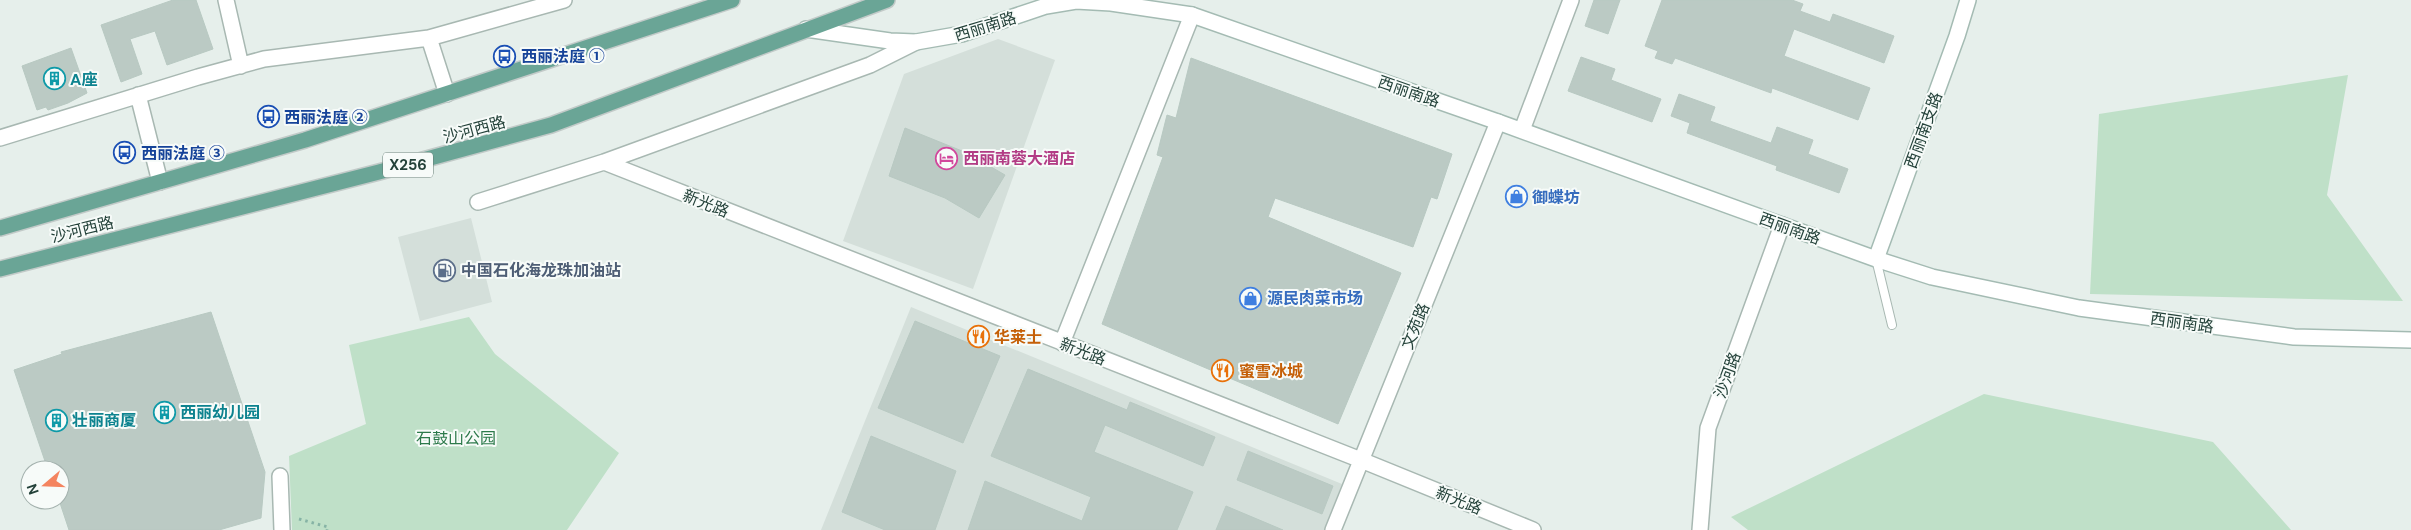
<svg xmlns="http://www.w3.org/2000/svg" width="2411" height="530" viewBox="0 0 2411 530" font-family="'DM Sans','Noto Sans SC',sans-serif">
<rect width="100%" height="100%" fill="#e6efeb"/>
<!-- built -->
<path fill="#d4dfda" d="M 998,39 L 1055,60 L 973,289 L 843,241 L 904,74 Z
M 471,218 L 492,302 L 420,321 L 398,237 Z
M 911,307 L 1342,484 L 1324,530 L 821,530 Z"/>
<!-- green -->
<path fill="#bfe0c8" d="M 2348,75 L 2327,195 L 2403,301 L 2090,294 L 2099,114 Z
M 469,317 L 495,354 L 619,453 L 567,530 L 292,530 L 289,456 L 366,424 L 349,345 Z
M 1984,394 L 2213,442 L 2291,530 L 1748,530 L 1731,517 Z"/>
<!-- building -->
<path fill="#bbcac4" stroke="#b8c9c2" d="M 173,0 L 196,0 L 213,49 L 167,65 L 155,31 L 130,39 L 142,74 L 121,82 L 101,25 Z
M 1594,0 L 1620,0 L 1608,34 L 1585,26 Z
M 1662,0 L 1792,0 L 1803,4 L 1800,11 L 1830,22 L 1833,14 L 1894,36 L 1884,63 L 1794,29 L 1784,56 L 1870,88 L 1858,120 L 1772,88 L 1771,93 L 1675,58 L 1672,64 L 1655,58 L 1658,51 L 1645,46 Z
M 71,48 L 87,93 L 68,103 L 48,110 L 46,107 L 37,110 L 22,66 Z
M 1581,57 L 1615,69 L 1611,80 L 1661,99 L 1652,122 L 1568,91 Z
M 1191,58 L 1452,154 L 1437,199 L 1431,197 L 1413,247 L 1275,198 L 1268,217 L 1401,273 L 1338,424 L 1102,324 L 1163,157 L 1157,155 L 1167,115 L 1176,118 Z
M 1679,94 L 1715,107 L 1710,121 L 1771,143 L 1777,127 L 1813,140 L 1808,154 L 1848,169 L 1839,193 L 1776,170 L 1777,166 L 1687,133 L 1690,123 L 1671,116 Z
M 905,128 L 967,153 L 1005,175 L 979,218 L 945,198 L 889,176 Z
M 211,312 L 265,472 L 261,518 L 219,530 L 69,530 L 60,503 L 60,470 L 48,470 L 14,370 L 62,354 L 61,352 Z
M 915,321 L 1000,356 L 963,443 L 878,408 Z
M 1028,369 L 1127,410 L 1130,402 L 1215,437 L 1203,466 L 1105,425 L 1094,452 L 1193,492 L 1177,530 L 968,530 L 985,481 L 1082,521 L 1091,497 L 991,456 Z
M 871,436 L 956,471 L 935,530 L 885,530 L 842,512 Z
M 1248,451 L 1333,486 L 1322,514 L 1237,480 Z
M 1226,506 L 1283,530 L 1216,530 Z"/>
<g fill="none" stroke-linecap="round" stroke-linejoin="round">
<defs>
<path id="lane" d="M 1876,259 L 1892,325"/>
<path id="street" d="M 226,0 L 241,66
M 429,38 L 447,94
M 138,95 L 160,182
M 1522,130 L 1571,0
M 0,138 L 198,77 L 264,59 L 429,38 L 564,0
M 604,162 L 1361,460 L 1533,530
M 478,202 L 604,162 L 870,65 L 916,42
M 1062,343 L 1192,15
M 280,476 L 282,530
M 1333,530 L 1498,122
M 1700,530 L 1708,428 L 1782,225"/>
<path id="secondary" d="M 806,29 L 890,41 L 916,42 L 962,34 L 1046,6 L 1076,1 L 1111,3 L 1192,15 L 1498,122 L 1876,259 L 1932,277 L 2079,308 L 2294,337 L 2411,340
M 1876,259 L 1957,36 L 1968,0"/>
<path id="primary" d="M 0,228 L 305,140 L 732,0
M 0,269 L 379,172 L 551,125 L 887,0"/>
</defs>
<!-- lane casing -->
<use href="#lane" stroke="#a8b8b2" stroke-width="10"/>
<!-- street casing -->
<use href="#street" stroke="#a8b8b2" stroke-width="18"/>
<!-- secondary casing -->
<use href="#secondary" stroke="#a4bbb3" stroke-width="18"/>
<!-- primary casing -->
<use href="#primary" stroke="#c2cac8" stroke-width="18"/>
<!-- path -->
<path stroke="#86b3a5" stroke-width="3" stroke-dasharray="2.5 4" stroke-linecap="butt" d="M 299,519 L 328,527 L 327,530"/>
<!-- lane -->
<use href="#lane" stroke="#fff" stroke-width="8"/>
<!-- street -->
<use href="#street" stroke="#fff" stroke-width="15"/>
<!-- secondary -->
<use href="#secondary" stroke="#fff" stroke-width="15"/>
<!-- primary -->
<use href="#primary" stroke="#6aa596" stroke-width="15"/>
</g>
<!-- icons -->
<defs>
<symbol id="bus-ring" viewBox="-11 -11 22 22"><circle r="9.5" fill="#f7fbf9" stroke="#1a4fb4" stroke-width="1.5"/><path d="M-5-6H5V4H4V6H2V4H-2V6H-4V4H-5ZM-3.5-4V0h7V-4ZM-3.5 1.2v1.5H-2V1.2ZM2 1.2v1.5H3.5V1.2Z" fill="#1a4fb4"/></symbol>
<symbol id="building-ring" viewBox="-11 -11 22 22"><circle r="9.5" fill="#f7fbf9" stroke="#0f9aa8" stroke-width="1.5"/><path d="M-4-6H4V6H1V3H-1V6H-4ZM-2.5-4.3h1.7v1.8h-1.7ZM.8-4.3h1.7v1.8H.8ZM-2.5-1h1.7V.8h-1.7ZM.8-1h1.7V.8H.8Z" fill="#0f9aa8"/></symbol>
<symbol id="hotel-ring" viewBox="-11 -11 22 22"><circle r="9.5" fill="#f7fbf9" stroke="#d1479c" stroke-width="1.5"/><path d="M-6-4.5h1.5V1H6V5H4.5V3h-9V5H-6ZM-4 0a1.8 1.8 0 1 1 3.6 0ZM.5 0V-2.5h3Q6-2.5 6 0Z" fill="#d1479c"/></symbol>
<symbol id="shop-ring" viewBox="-11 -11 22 22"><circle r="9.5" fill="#f7fbf9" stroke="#3f7fe0" stroke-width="1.5"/><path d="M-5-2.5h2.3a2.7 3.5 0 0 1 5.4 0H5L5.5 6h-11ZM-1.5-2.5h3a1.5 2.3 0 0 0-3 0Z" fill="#3f7fe0"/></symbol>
<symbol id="fuel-ring" viewBox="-11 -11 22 22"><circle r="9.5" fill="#f7fbf9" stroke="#5c6f8a" stroke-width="1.5"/><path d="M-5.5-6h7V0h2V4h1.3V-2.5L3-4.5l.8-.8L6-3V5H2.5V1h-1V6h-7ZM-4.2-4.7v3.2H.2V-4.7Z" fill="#5c6f8a"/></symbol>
<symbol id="restaurant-ring" viewBox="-11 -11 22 22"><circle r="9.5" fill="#f7fbf9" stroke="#e8710a" stroke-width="1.5"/><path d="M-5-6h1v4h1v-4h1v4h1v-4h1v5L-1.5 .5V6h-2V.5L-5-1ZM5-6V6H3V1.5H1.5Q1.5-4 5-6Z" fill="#e8710a"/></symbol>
</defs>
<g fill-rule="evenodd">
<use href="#bus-ring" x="492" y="44" width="25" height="25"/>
<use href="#building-ring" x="42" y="66" width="25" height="25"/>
<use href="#bus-ring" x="256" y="104" width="25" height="25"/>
<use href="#bus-ring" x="112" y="140" width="25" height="25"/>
<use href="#hotel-ring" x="934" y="146" width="25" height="25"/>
<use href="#shop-ring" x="1504" y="184" width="25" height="25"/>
<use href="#fuel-ring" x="432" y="258" width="25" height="25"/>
<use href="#shop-ring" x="1238" y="286" width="25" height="25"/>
<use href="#restaurant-ring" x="966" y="324" width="25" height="25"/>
<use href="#restaurant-ring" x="1210" y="358" width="25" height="25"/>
<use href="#building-ring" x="152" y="400" width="25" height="25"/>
<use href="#building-ring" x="44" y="408" width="25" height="25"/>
</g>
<g text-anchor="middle" stroke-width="4" stroke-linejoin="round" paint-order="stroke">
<!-- shield labels -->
<rect fill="#f7fbf9" stroke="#637a73" stroke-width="1" x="383" y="152.5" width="50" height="25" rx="4"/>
<g font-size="15" font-weight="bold" fill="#24423a">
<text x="408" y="170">X256</text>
</g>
<!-- street labels -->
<g font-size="16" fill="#24423a" stroke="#f7fbf9">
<text transform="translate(985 26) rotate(-17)" y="6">西丽南路</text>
<text transform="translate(1409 91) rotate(19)" y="6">西丽南路</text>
<text transform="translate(474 129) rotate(-15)" y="6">沙河西路</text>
<text transform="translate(1923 130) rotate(-70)" y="6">西丽南支路</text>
<text transform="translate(706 203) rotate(22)" y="6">新光路</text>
<text transform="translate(1790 228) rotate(20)" y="6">西丽南路</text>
<text transform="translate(82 229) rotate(-14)" y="6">沙河西路</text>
<text transform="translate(2182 322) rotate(8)" y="6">西丽南路</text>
<text transform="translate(1415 326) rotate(-68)" y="6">文苑路</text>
<text transform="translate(1083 351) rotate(21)" y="6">新光路</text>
<text transform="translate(1727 375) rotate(-70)" y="6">沙河路</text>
<text transform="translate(1459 500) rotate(22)" y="6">新光路</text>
</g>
<!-- transit labels -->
<g font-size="16" font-weight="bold" fill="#164399" stroke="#f7fbf9" text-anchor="start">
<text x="521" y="62">西丽法庭 ①</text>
<text x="284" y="123">西丽法庭 ②</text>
<text x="141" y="159">西丽法庭 ③</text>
</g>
<!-- culture labels -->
<g font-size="16" font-weight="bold" fill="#0d838f" stroke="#f7fbf9" text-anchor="start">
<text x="70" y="85">A座</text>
<text x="180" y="418">西丽幼儿园</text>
<text x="72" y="426">壮丽商厦</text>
</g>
<!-- hotel labels -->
<g font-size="16" font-weight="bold" fill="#b23c85" stroke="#f7fbf9" text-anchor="start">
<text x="963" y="164">西丽南蓉大酒店</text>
</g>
<!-- shop labels -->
<g font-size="16" font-weight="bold" fill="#366cbe" stroke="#f7fbf9" text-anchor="start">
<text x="1532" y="203">御蝶坊</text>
<text x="1267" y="304">源民肉菜市场</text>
</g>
<!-- service labels -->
<g font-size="16" font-weight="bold" fill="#4e5e75" stroke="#f7fbf9" text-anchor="start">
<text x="461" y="276">中国石化海龙珠加油站</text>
</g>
<!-- food labels -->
<g font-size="16" font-weight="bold" fill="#c56008" stroke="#f7fbf9" text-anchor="start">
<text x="994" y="343">华莱士</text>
<text x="1239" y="377">蜜雪冰城</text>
</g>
<!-- park labels -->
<g font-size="16" fill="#2d7a4b" stroke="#f7fbf9">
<text x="456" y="444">石鼓山公园</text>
</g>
</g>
<!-- north arrow -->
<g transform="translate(45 485) rotate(251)"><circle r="24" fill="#f7fbf9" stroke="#a3b1ad"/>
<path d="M0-4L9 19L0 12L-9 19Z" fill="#f4845f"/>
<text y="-8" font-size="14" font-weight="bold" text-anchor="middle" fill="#24423a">N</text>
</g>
</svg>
